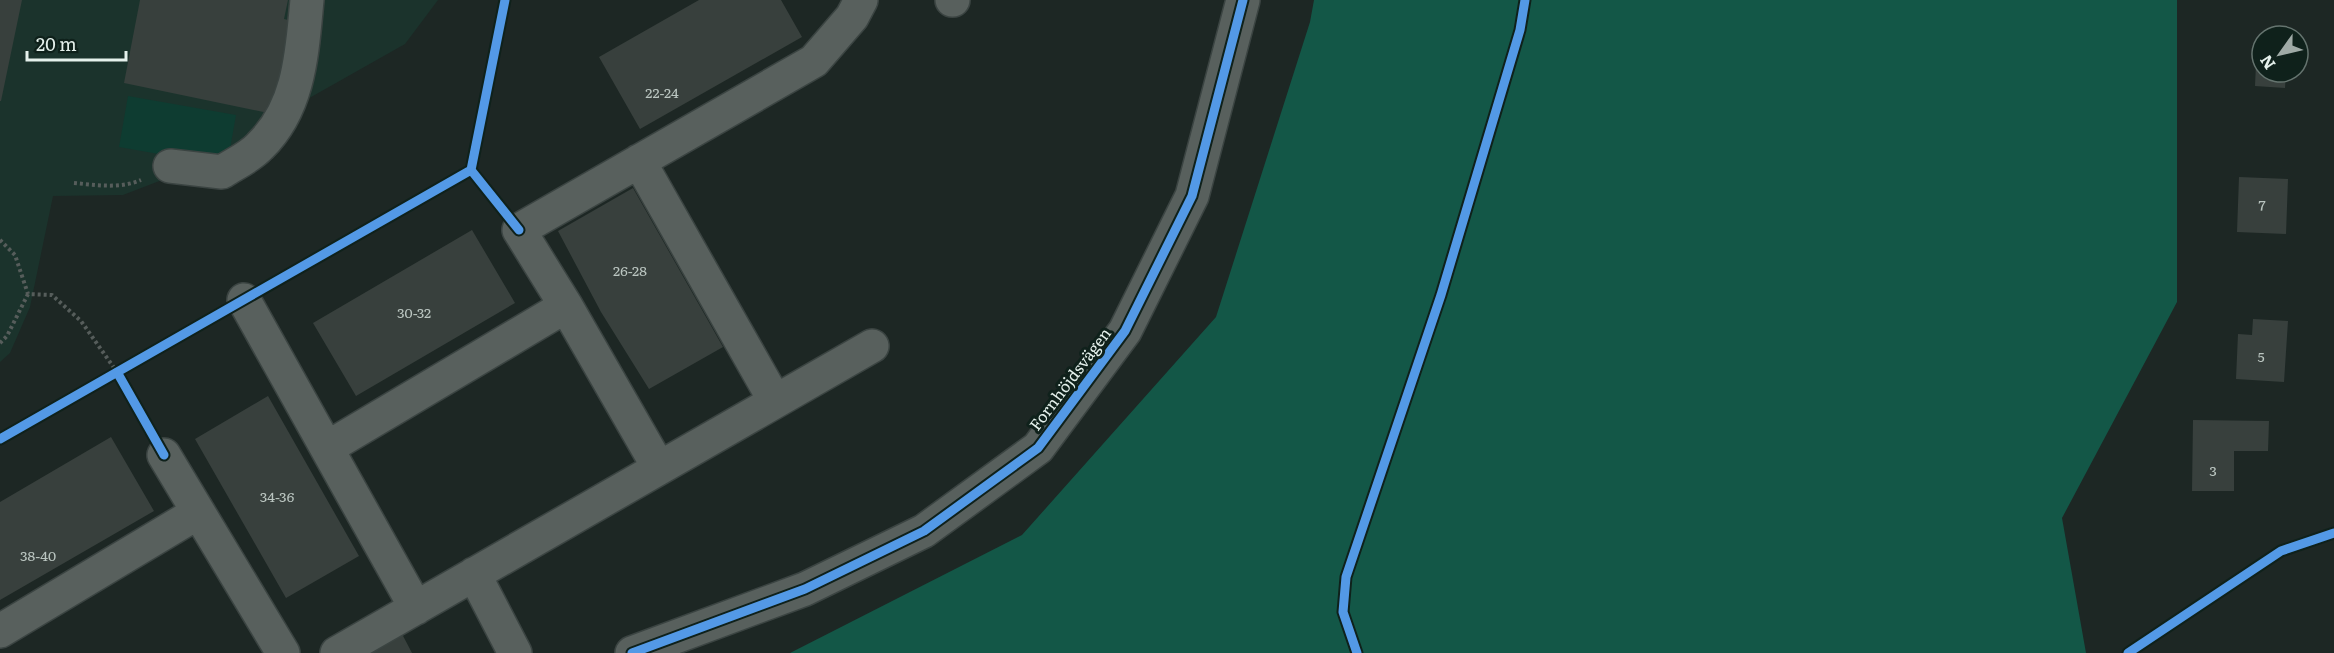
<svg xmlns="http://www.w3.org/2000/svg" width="2334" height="653" viewBox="0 0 2334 653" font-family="Literata,serif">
<rect width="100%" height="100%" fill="#1d2724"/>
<!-- built -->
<path fill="#1b332c" d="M 0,0 L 438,0 L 405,44 L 297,105 L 282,141 L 162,180 L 123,195 L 53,196 L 30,307 L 10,353 L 0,362 Z"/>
<!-- green -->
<path fill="#0e3c31" d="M 128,96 L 236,115 L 227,166 L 119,147 Z"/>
<!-- forest -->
<path fill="#135747" d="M 1314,0 L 2177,0 L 2177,302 L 2062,518 L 2086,653 L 790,653 L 1022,535 L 1216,317 L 1310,22 Z"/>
<!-- building -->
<path fill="#38403d" d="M 0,0 L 22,0 L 1,101 L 0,101 Z
M 140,0 L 288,0 L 284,19 L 292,21 L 273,114 L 124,83 Z
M 699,0 L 781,0 L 802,37 L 640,129 L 599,57 Z
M 2257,41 L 2262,41 L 2262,72 L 2286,72 L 2285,88 L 2255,86 Z
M 2239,177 L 2288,179 L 2286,234 L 2237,232 Z
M 633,188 L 723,347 L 649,389 L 601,312 L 558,231 Z
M 472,230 L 515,303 L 356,396 L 313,323 Z
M 2253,319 L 2288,321 L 2284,382 L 2236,379 L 2238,334 L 2252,335 Z
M 268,396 L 359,556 L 286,598 L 195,439 Z
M 2193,420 L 2269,421 L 2268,451 L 2234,451 L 2234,491 L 2192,491 Z
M 111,437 L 154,511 L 0,600 L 0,502 Z
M 401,632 L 412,653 L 363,653 Z"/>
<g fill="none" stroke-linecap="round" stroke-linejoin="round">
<defs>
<path id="minor" d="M 952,0 L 953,0
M 639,161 L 775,401
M 170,166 L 222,172 C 234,164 250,157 260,146 C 300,107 302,52 307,0
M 244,300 L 416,608
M 327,448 L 566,306
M 164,455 L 283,653
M 659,468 L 566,306 L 519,230 L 814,61 L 852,17 L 861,0
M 474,574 L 515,653
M 0,631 L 197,513
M 337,653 L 872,346
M 632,653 L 805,589 L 924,531 L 1038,448 L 1125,331 L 1192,196 L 1243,0"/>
</defs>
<!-- minor casing -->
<use href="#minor" stroke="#3b4442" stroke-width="36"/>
<!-- path -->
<path stroke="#565d5b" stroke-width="4" stroke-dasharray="3 3" stroke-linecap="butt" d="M 74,183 C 96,185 120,189 141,180
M 0,240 L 15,255 L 28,294 L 52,295 L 81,321 L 117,372
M 0,343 L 7,336 L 28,294"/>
<!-- minor -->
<use href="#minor" stroke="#58605d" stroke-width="33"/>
<defs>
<path id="cycleway" d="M 471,170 L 519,230
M 117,372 L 164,455
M 0,439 L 471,170 L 505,0
M 632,653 L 805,589 L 924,531 L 1038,448 L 1125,331 L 1192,196 L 1243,0
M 1357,653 L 1343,612 L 1346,577 L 1441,295 L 1520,30 L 1525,0
M 2128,653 L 2281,551 L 2334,533"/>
</defs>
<!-- cycleway casing -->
<use href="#cycleway" stroke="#0f211b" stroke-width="13"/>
<!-- cycleway -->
<use href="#cycleway" stroke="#5399e6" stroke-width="9"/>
</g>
<g text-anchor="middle" stroke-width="6" stroke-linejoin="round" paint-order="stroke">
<!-- number labels -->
<g font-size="14" fill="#bac5c0">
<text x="662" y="98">22-24</text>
<text x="2262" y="210">7</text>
<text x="630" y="276">26-28</text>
<text x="414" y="318">30-32</text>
<text x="2261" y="362">5</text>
<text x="2213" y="476">3</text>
<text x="277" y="502">34-36</text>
<text x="38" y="561">38-40</text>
</g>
<!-- street labels -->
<g font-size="16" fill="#e5f1ec" stroke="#0f211b">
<text transform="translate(1070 379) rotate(-53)" y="6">Fornhöjdsvägen</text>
</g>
</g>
<!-- north arrow -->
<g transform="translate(2280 54) rotate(236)"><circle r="28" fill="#0f211b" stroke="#65746f" stroke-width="1.5"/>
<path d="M0-4.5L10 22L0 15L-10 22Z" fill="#9faaa6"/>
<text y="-9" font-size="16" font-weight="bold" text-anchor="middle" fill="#e5f1ec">N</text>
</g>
<!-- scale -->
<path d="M27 51v9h99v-9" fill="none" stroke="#e5f1ec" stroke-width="3"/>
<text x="36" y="51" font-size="18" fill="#e5f1ec" stroke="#0f211b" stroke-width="4.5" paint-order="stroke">20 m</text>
</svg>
